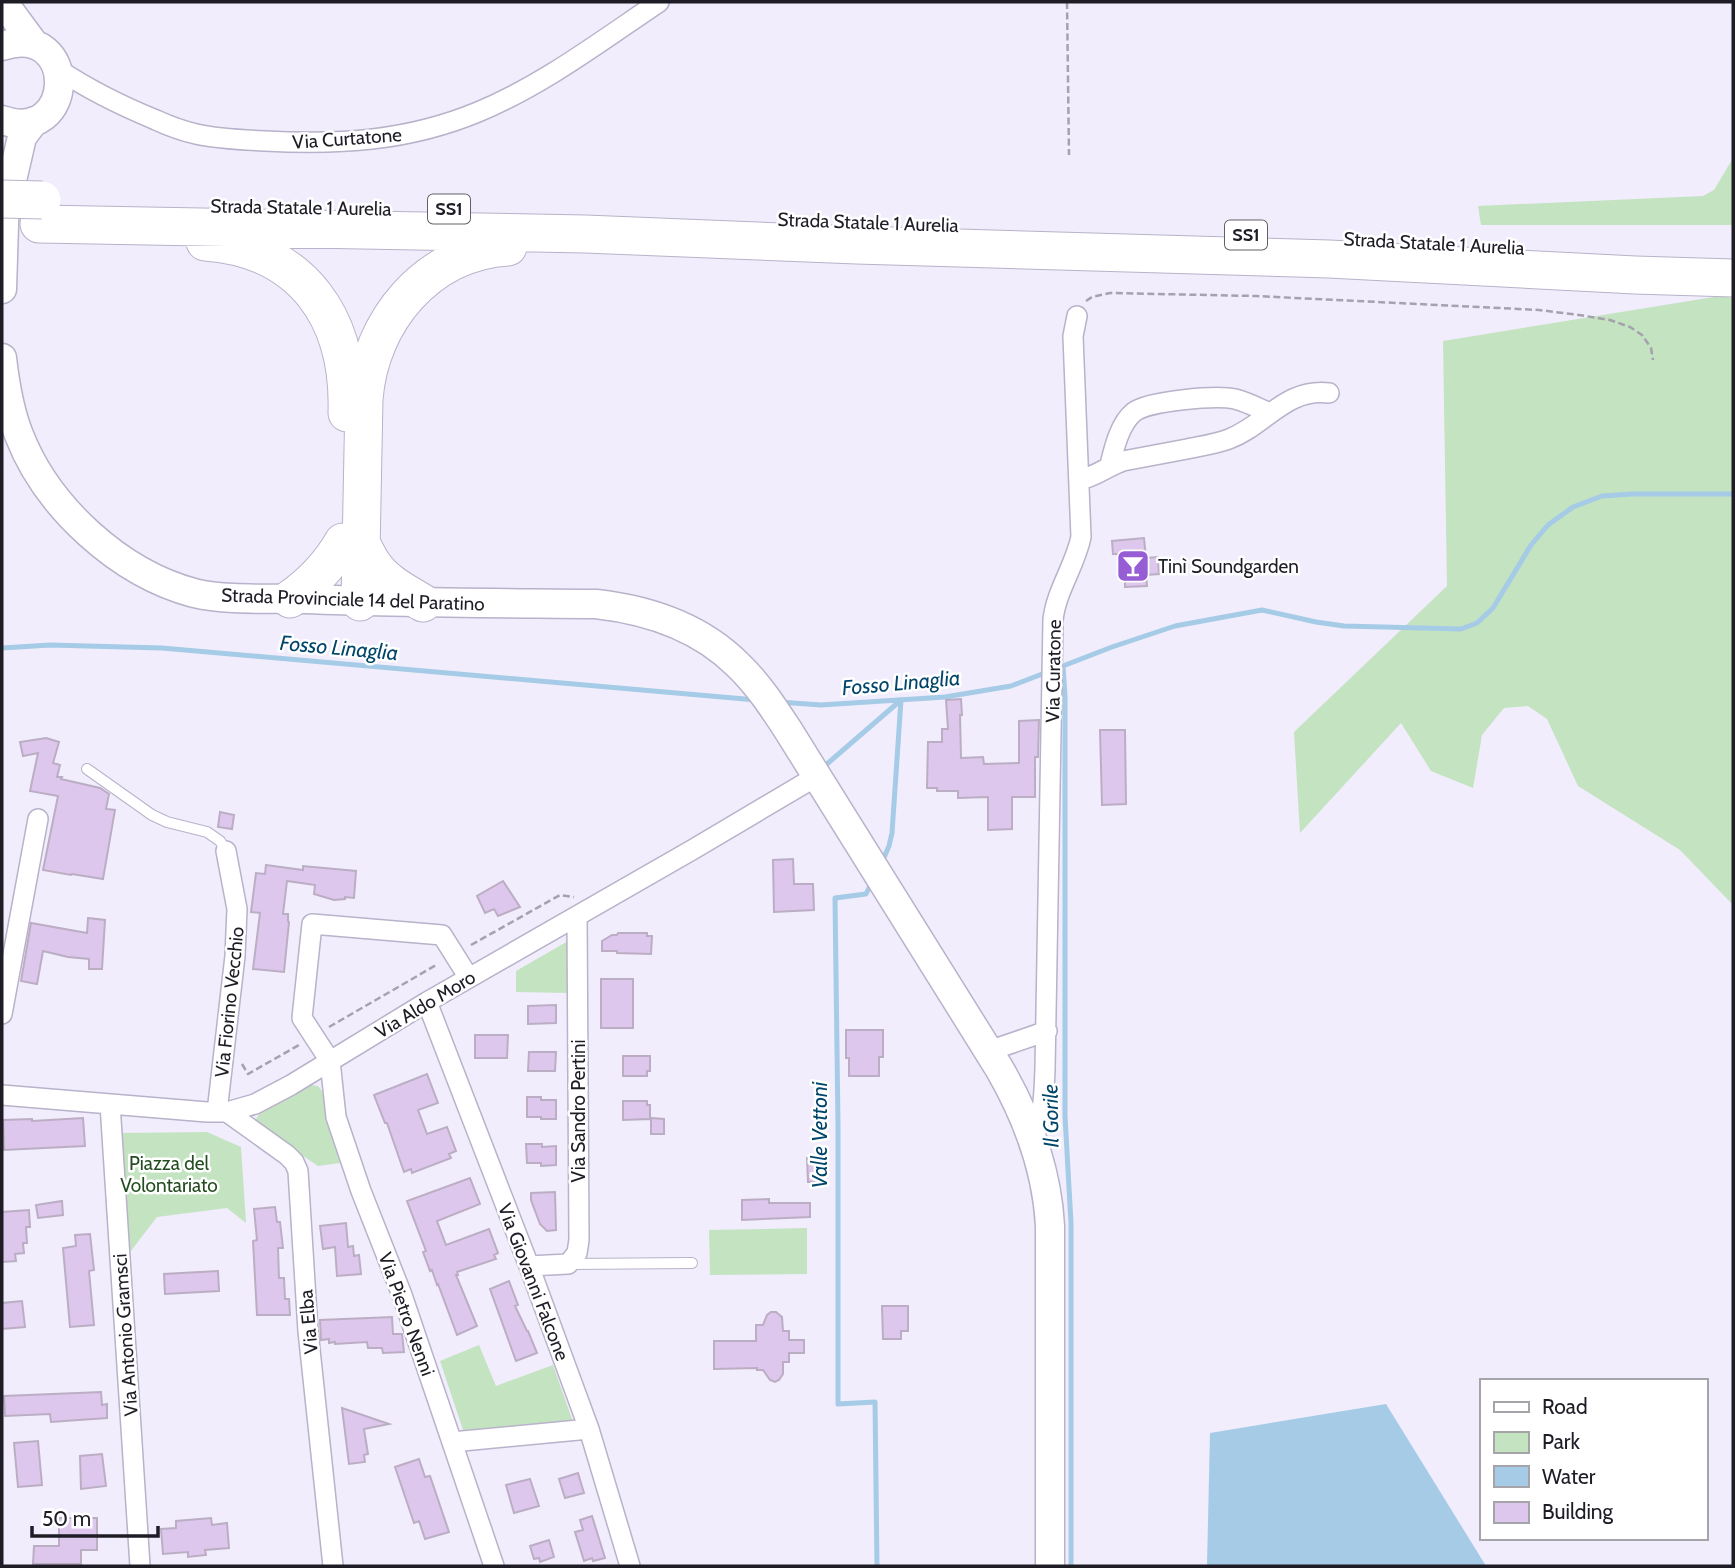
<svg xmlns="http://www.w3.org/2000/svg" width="1735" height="1568" viewBox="0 0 1735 1568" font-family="Cabin,sans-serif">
<rect width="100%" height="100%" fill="#f1edfc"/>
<!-- green -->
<path fill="#c4e3c1" d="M 1733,158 L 1733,225 L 1481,225 L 1478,206 L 1703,196 L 1714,190 Z
M 1720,296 L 1733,298 L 1733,905 L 1680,850 L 1578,786 L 1547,719 L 1528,706 L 1504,708 L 1482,735 L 1473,788 L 1431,771 L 1401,723 L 1300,833 L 1294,732 L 1447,586 L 1443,341 Z
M 568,941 L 569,993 L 516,992 L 516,971 Z
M 311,1085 L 318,1086 L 322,1091 L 340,1163 L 318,1166 L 257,1125 L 255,1121 L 259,1114 Z
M 207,1132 L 241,1147 L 246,1223 L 227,1208 L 157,1217 L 127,1256 L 122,1133 Z
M 807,1228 L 807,1274 L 710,1275 L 709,1230 Z
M 479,1345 L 496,1386 L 553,1365 L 573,1422 L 463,1430 L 440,1361 Z"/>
<!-- water -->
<path fill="#a5cbe7" d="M 1386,1404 L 1486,1566 L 1207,1566 L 1210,1433 Z"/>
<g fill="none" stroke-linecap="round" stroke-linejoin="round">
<!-- stream -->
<path stroke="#a5cbe7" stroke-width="5" d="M 2,648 L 50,645 L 162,648 L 756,700
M 1063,666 L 1065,696 L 1065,1116 L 1071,1223 L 1071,1566
M 779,702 L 821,705 L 945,697 L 1011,686 L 1112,647 L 1175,626 L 1262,610 L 1316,622 L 1344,626 L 1461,629 L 1477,623 L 1493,608 L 1531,545 L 1548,525 L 1573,507 L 1602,496 L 1632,494 L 1733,494
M 827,764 L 901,700
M 882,862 L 889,846 L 892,833 L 901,700
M 871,884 L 866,894 L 835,898 L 838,1125 L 838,1404 L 875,1402 L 877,1566"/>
</g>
<!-- building -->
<path fill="#dec7ec" stroke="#bbaec4" stroke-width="2" d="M 1144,538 L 1146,558 L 1158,557 L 1159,574 L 1146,575 L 1147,586 L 1125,587 L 1125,578 L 1120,578 L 1119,554 L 1113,554 L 1112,541 Z
M 961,699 L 962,715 L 960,715 L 961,758 L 983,757 L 984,764 L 1019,763 L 1019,721 L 1039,720 L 1038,757 L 1035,757 L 1035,797 L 1012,797 L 1012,829 L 988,830 L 988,797 L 958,798 L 958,791 L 937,791 L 937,788 L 927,788 L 928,742 L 942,742 L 942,729 L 948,729 L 946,700 Z
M 1100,730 L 1125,730 L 1126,804 L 1102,805 Z
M 46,738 L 59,742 L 53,763 L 60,765 L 57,777 L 62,777 L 61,779 L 100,788 L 109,794 L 106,809 L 115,810 L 103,879 L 72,874 L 71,875 L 43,870 L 58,796 L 30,791 L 38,753 L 23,756 L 20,742 Z
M 220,812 L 234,815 L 232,829 L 218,827 Z
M 793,859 L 794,884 L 813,884 L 814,910 L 774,912 L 773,860 Z
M 266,865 L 303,870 L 303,866 L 356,871 L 354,898 L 345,897 L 345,899 L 334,900 L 314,894 L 315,885 L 287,881 L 283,914 L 288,914 L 288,921 L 289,922 L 284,972 L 253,969 L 260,913 L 251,912 L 256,873 L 265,874 Z
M 503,881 L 520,907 L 498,916 L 494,909 L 485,913 L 477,896 Z
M 88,918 L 105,920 L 102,969 L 89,969 L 89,959 L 68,957 L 43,951 L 37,984 L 21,981 L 31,923 L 87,933 Z
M 618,933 L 647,933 L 647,936 L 652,936 L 651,954 L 617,953 L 617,951 L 602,951 L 602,941 L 612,935 L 617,935 Z
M 601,979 L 633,979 L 633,1028 L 601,1028 Z
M 556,1005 L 556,1023 L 528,1024 L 528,1006 Z
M 846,1030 L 883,1030 L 883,1057 L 879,1057 L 879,1076 L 849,1076 L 849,1058 L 846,1058 Z
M 475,1035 L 508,1035 L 507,1058 L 475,1058 Z
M 529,1052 L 556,1052 L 555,1071 L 528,1071 Z
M 623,1056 L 650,1056 L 650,1071 L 647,1071 L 647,1076 L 623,1076 Z
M 427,1074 L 438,1103 L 418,1110 L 427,1134 L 447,1127 L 456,1151 L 449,1154 L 451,1158 L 412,1173 L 411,1169 L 404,1172 L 387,1123 L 385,1123 L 374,1095 Z
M 527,1097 L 541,1097 L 541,1100 L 556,1100 L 556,1119 L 541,1119 L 541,1117 L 527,1117 Z
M 623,1101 L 647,1101 L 647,1105 L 650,1105 L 650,1119 L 623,1120 Z
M 83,1118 L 85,1146 L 4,1150 L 3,1120 L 32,1119 L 32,1121 Z
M 651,1118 L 664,1119 L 664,1134 L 651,1134 Z
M 526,1144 L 542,1144 L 542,1147 L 556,1146 L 556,1165 L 541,1166 L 541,1163 L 527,1163 Z
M 821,1157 L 822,1182 L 808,1182 L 807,1158 Z
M 470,1178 L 480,1204 L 437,1221 L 446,1245 L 489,1229 L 498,1253 L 494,1255 L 496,1259 L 457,1272 L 458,1275 L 456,1275 L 477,1326 L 457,1335 L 438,1284 L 437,1285 L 432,1270 L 430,1271 L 423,1252 L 426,1251 L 407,1201 Z
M 555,1192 L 556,1230 L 547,1231 L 540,1224 L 531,1200 L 531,1193 Z
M 769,1199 L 769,1203 L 810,1203 L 810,1217 L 742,1220 L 742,1200 Z
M 62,1201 L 63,1215 L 38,1218 L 36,1205 Z
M 275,1207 L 277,1222 L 280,1222 L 283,1248 L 278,1248 L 279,1278 L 284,1278 L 285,1299 L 289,1299 L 290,1315 L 257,1315 L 253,1241 L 257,1240 L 254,1209 Z
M 29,1210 L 30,1227 L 26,1227 L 27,1243 L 23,1243 L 24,1253 L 15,1254 L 16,1261 L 2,1262 L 2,1212 Z
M 346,1223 L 348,1247 L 353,1246 L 354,1256 L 359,1255 L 361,1274 L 337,1276 L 335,1247 L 323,1249 L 320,1226 Z
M 90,1234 L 94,1270 L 89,1271 L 94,1325 L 70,1327 L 63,1248 L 76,1246 L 75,1235 Z
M 218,1271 L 219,1291 L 165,1294 L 164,1274 Z
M 509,1281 L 518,1305 L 515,1306 L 527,1331 L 528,1331 L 537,1353 L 516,1361 L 490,1289 Z
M 22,1301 L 25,1327 L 2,1329 L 2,1303 Z
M 882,1306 L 908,1306 L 908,1331 L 901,1331 L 901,1339 L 883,1339 Z
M 771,1312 L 776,1312 L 782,1317 L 783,1331 L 789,1331 L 789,1340 L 804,1340 L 804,1353 L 789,1353 L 789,1362 L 783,1362 L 783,1374 L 779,1380 L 775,1382 L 770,1380 L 763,1370 L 757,1370 L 757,1368 L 714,1369 L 714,1341 L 756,1341 L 756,1325 L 763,1325 L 767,1315 Z
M 392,1317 L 393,1334 L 402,1334 L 404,1352 L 383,1353 L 382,1348 L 368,1348 L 367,1342 L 335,1344 L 335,1342 L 329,1343 L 329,1339 L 321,1340 L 320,1320 Z
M 101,1392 L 102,1405 L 107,1404 L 107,1418 L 51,1422 L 50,1414 L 5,1416 L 4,1396 Z
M 342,1408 L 389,1424 L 364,1429 L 368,1454 L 364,1455 L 365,1462 L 349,1464 Z
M 38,1441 L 42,1485 L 18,1487 L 14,1443 Z
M 102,1454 L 106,1486 L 81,1489 L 80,1456 Z
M 419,1459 L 425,1477 L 430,1476 L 449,1532 L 425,1539 L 419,1521 L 414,1523 L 395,1467 Z
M 578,1473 L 584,1493 L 565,1498 L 559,1479 Z
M 530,1479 L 539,1506 L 514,1513 L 506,1485 Z
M 592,1516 L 605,1558 L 593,1561 L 592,1558 L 584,1561 L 575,1532 L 583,1530 L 580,1520 Z
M 59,1518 L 97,1518 L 97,1550 L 81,1550 L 81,1564 L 33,1564 L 34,1546 L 59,1546 Z
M 211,1518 L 212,1525 L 227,1523 L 229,1548 L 205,1550 L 206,1555 L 188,1557 L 188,1552 L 163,1554 L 161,1529 L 176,1528 L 176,1521 Z
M 549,1540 L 554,1557 L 540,1562 L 539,1558 L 534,1559 L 530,1546 Z"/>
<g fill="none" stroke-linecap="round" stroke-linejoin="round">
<defs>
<path id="lane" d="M 87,769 L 152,815 L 167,822 L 207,832 L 220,841 L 226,851
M 570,1264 L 692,1263"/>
<path id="street" d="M 58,69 C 89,90 122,106 156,120 C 169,126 183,131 196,134 C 219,139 242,140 265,141 C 340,145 408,141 478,112 C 543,85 601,41 659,2
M 1110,465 C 1114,448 1120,423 1134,412 C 1148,401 1216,395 1235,399 C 1247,402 1258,408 1270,413
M 1079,480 C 1095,477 1108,466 1123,461 C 1144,457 1166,453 1187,449 C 1201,446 1216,444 1229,439 C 1266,425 1285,388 1329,393
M 469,978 L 442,935 L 312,924 L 302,1018 L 330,1061 L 336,1117 L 361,1191 L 402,1295 L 494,1566
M 427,1002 L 529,1266 L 589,1429 L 630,1566
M 2,1014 L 38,819
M 989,1051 L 1047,1031
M 2,1095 L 207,1112 L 227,1112 L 255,1104 L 291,1085 L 427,1002 L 692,850 L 817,776
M 110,1104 L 140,1566
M 217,1112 L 235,956 L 237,909 L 226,851
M 227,1112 L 287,1155 L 294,1162 L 298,1171 L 308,1331 L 333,1566
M 1033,1138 C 1044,1116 1044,1093 1045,1069 L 1053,620 C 1056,591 1075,566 1081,537 L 1073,336 L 1077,316
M 529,1266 L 568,1264 L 577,1253 L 579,1240 L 577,916
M 452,1442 L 589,1429"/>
<path id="secondary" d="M 3,2 L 34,44
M 2,46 C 80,21 76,146 2,120
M 2,182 L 5,194 L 2,289
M 5,194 L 13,176 L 22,137 L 34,121
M 2,358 C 5,384 9,410 19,435 C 47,507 119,573 194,593 C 227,601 271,598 305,599 C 402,603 499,603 596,604 C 649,610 700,627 738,665 C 758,684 773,707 788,730 L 999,1068 C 1028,1118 1047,1169 1050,1226 L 1050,1566"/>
<path id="highway" d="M 39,224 L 585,234 L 857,245 L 1329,259 L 1635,275 L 1733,278
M 205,242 C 304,249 350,319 347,413
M 361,543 C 365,550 368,557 372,563 C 384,582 405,592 423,603
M 290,599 C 313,583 329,566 343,542
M 360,602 L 364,399 C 370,321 427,252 508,247"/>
</defs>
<!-- lane casing -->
<use href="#lane" stroke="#b8b2ca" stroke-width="12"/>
<!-- street casing -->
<use href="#street" stroke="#b8b2ca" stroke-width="22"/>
<!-- secondary casing -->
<use href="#secondary" stroke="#b8b2ca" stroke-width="31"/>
<!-- highway casing -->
<use href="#highway" stroke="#b8b2ca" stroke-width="39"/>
<!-- path -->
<path stroke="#a5a1ae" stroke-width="2.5" stroke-dasharray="7 3.5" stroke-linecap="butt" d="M 1067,2 L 1069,155
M 1086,301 L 1092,297 L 1110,293 L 1256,296 L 1539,310 L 1579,315 L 1610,320 L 1630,327 L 1642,335 L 1651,348 L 1653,360
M 471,945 L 560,895 L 574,897
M 329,1027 L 438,964
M 242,1064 L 248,1074 L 299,1045"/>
<!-- lane -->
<use href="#lane" stroke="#fff" stroke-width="10"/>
<!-- street -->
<use href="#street" stroke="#fff" stroke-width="19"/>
<!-- secondary -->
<use href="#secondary" stroke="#fff" stroke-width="28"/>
<!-- highway -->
<use href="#highway" stroke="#fff" stroke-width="37"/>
<defs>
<path id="highway-bridge" d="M 2,199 L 42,200"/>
</defs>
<!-- highway-bridge casing -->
<use href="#highway-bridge" stroke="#b8b2ca" stroke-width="39" stroke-linecap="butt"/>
<!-- highway-bridge -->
<use href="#highway-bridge" stroke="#fff" stroke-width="37"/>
</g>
<!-- icons -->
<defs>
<symbol id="bar-square" viewBox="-11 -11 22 22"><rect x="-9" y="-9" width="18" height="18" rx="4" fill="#975dd5" stroke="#fff"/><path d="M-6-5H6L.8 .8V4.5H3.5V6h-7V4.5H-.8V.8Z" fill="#fff"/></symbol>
</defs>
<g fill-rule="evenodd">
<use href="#bar-square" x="1114" y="547" width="38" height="38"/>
</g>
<g text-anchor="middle" stroke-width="5" stroke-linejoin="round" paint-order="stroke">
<!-- shield labels -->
<g fill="#fff" stroke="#626066" stroke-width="2">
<rect x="428" y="194.5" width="42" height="29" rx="5"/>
<rect x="1225" y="220.5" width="42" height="29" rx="5"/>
</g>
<g font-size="18" font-weight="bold" fill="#1e1c25">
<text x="449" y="215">SS1</text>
<text x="1246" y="241">SS1</text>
</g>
<!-- street labels -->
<g font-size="19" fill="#1e1c25" stroke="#fff">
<text transform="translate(347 138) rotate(-4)" y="7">Via Curtatone</text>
<text transform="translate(301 207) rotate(1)" y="7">Strada Statale 1 Aurelia</text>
<text transform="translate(868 222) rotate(2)" y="7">Strada Statale 1 Aurelia</text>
<text transform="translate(1434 243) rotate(3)" y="7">Strada Statale 1 Aurelia</text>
<text transform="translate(353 599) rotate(2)" y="7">Strada Provinciale 14 del Paratino</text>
<text transform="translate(1053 671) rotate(-89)" y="7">Via Curatone</text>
<text transform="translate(229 1002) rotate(-84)" y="7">Via Fiorino Vecchio</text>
<text transform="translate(425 1004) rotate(-31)" y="7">Via Aldo Moro</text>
<text transform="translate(578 1111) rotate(-90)" y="7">Via Sandro Pertini</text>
<text transform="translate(534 1282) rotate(69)" y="7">Via Giovanni Falcone</text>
<text transform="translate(407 1314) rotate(70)" y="7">Via Pietro Nenni</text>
<text transform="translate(308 1322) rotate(-95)" y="7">Via Elba</text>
<text transform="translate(125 1335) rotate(-94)" y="7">Via Antonio Gramsci</text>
</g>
<!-- poi labels -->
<g font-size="19" fill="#1e1c25" stroke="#fff" text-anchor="start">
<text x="1158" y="573">Tinì Soundgarden</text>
</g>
<!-- park labels -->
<g font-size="19" fill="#234d20" stroke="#fff">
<text x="169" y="1170">Piazza del<tspan x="169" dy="22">Volontariato</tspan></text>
</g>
<!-- water labels -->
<g font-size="21" font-style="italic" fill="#00456a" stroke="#fff">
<text transform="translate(339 648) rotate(5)" y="7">Fosso Linaglia</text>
<text transform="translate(901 683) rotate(-5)" y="7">Fosso Linaglia</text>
<text transform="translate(1051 1116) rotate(-91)" y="7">Il Gorile</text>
<text transform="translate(820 1135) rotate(-90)" y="7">Valle Vettoni</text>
</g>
</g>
<!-- border -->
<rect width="1735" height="1568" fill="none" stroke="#1e1c25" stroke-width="7"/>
<!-- legend -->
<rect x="1480" y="1379" width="228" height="161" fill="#ffffff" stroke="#a5a4a8" stroke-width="2"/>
<rect x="1494" y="1402" width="35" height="10" fill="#ffffff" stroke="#a5a4a8" stroke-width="2"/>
<text x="1542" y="1414" font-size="21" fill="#1e1c25">Road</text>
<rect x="1494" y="1432" width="35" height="21" fill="#c4e3c1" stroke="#a5a4a8" stroke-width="2"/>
<text x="1542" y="1449" font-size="21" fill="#1e1c25">Park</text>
<rect x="1494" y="1466" width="35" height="21" fill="#a5cbe7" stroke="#a5a4a8" stroke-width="2"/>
<text x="1542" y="1484" font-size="21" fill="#1e1c25">Water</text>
<rect x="1494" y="1502" width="35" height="21" fill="#dec7ec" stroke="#a5a4a8" stroke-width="2"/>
<text x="1542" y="1519" font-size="21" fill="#1e1c25">Building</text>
<!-- scale -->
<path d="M32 1526v10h126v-10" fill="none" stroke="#1e1c25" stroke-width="3.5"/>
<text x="42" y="1526" font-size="21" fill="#1e1c25" stroke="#ffffff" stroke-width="5" paint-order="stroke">50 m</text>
</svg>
